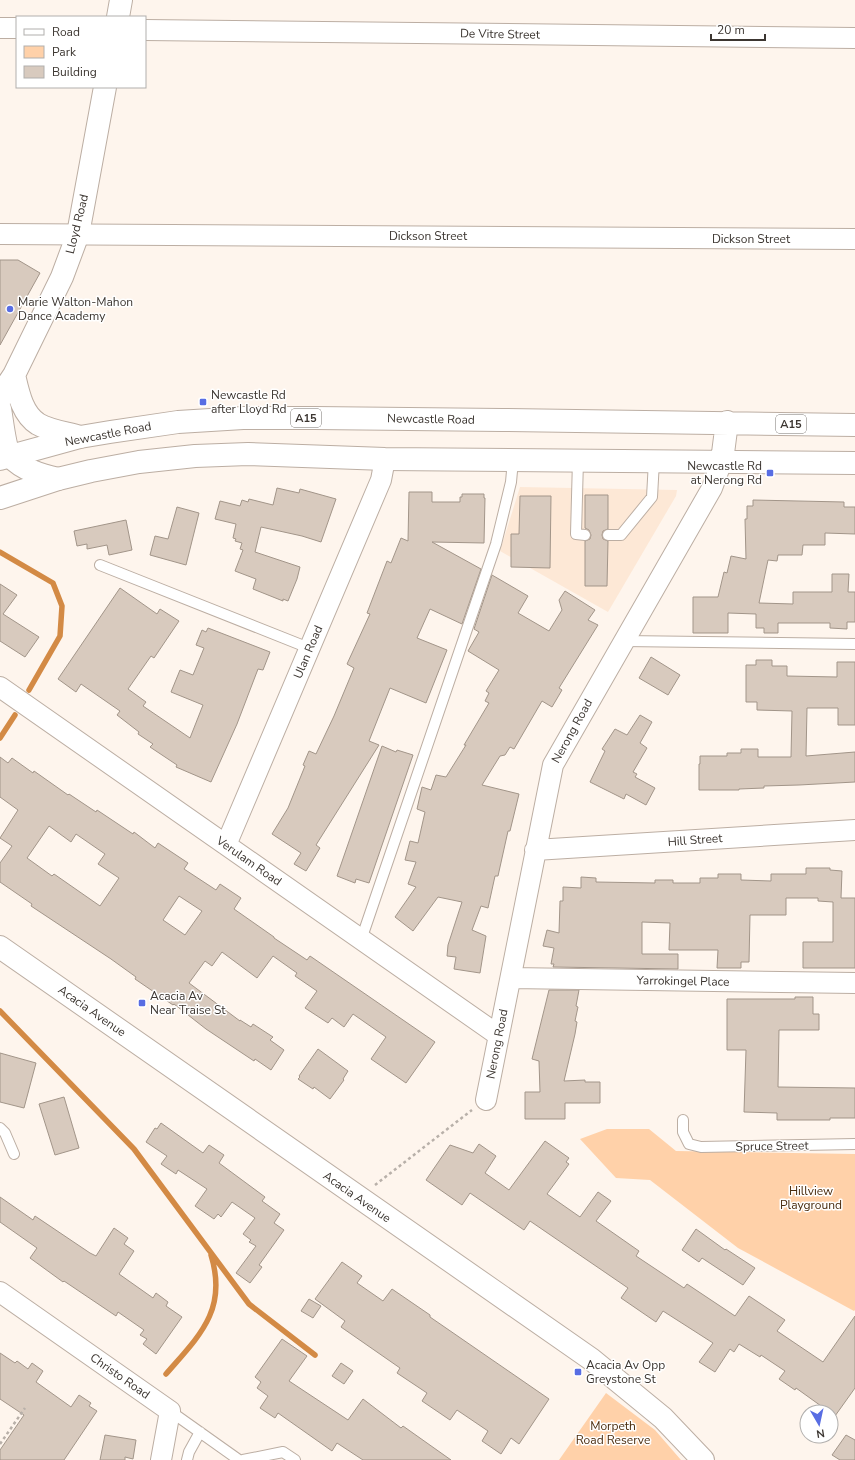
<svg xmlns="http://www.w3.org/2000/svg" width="855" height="1460" viewBox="0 0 855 1460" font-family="'Nunito Sans',sans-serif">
<rect width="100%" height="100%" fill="#fef5ed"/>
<!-- built -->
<path fill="#fde8d6" d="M 520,487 L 677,490 L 676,496 L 608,612 L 500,551 Z"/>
<!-- green -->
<path fill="#ffd1a9" d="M 607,1129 L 649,1129 L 676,1151 L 855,1154 L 855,1310 L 854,1311 L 738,1248 L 650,1180 L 616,1178 L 580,1139 Z
M 606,1393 L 655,1430 L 681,1460 L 559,1460 Z"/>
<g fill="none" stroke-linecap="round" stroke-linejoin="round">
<!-- stream -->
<path stroke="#d38a45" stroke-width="5.5" d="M 0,552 L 53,583 L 62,606 L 60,636 L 29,690
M 0,738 L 15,715
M 0,1011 L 134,1149 L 249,1304 L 315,1355
M 166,1374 C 199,1336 228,1310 211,1255"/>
</g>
<!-- building -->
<path fill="#d8cabe" stroke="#a29589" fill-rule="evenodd" d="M 0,260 L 18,260 L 40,273 L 0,345 Z
M 277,488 L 299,493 L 300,489 L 336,499 L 321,542 L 302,536 L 261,527 L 255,552 L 300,567 L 297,579 L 288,601 L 283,599 L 283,601 L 253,589 L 256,579 L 235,571 L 243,550 L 240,549 L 242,543 L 235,541 L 236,539 L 233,538 L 236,524 L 215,519 L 220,501 L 240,506 L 242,500 L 248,502 L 249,499 L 273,505 Z
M 409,492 L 432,492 L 432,502 L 460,502 L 460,497 L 462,497 L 462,494 L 484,494 L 484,498 L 485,498 L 484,543 L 432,542 L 481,569 L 462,624 L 430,609 L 417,638 L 447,650 L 426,703 L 390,688 L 369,741 L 379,745 L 316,845 L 320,848 L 306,871 L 294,864 L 301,853 L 272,834 L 288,808 L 305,766 L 303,765 L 309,751 L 316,754 L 334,716 L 354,668 L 347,664 L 370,614 L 367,613 L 387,561 L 391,563 L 401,538 L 408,541 Z
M 585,495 L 608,495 L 608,529 L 603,531 L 602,535 L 603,539 L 608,541 L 607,586 L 585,586 L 585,541 L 590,539 L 591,535 L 589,530 L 585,528 Z
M 520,496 L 551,496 L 550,568 L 511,567 L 511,534 L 519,534 Z
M 753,500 L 844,502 L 844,507 L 855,507 L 855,534 L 825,533 L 825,545 L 803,545 L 802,555 L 778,555 L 777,561 L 768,560 L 759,603 L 793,604 L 793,592 L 832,592 L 832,574 L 849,574 L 848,592 L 855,592 L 855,622 L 847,622 L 847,629 L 830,628 L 830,623 L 778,623 L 778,633 L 764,633 L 764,628 L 756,628 L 756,614 L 728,613 L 728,633 L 693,633 L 693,597 L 718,597 L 724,572 L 727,573 L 731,556 L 746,559 L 745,519 L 747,519 L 747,506 L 753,506 Z
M 177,507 L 199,513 L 186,565 L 150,555 L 155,536 L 168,539 Z
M 126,520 L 132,550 L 109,555 L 107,545 L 87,549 L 87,544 L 77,546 L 74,531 Z
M 492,575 L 528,596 L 518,613 L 549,631 L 562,610 L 559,600 L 565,591 L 595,610 L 588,620 L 598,625 L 559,688 L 562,690 L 552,707 L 542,701 L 514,749 L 510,747 L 505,755 L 500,756 L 482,785 L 519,794 L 510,831 L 508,831 L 498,876 L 495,876 L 488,908 L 481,906 L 472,930 L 486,936 L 480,973 L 454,969 L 456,957 L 447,956 L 448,945 L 462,902 L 438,897 L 413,931 L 395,917 L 416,887 L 408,884 L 416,862 L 405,860 L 410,841 L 418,843 L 425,812 L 417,809 L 422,787 L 431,790 L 436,775 L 446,777 L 466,745 L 464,745 L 489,703 L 485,701 L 489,693 L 486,691 L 499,670 L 468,651 L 479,632 L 474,629 Z
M 0,584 L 17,595 L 3,614 L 39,637 L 25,657 L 0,641 Z
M 120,588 L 157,614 L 160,609 L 179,621 L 154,658 L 151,656 L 128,689 L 146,702 L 143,706 L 190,738 L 203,705 L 171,692 L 180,670 L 193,675 L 204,648 L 196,645 L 202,630 L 206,632 L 208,628 L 270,652 L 263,670 L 258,669 L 237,724 L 211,782 L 176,767 L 177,765 L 150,747 L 153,744 L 138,734 L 139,732 L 117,715 L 120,711 L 81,684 L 76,692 L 58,679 Z
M 651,657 L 680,675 L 668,695 L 639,678 Z
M 756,660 L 772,660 L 772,666 L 787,666 L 787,676 L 837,677 L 837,662 L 855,662 L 855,725 L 838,725 L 838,708 L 807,708 L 806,756 L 855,752 L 855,782 L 799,785 L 764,786 L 764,788 L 739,789 L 739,790 L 699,790 L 699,764 L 700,764 L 700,756 L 727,756 L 727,753 L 741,753 L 741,749 L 758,749 L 758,757 L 791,757 L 792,711 L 757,710 L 757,702 L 746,702 L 746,665 L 756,665 Z
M 640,715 L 652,722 L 640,743 L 647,748 L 633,772 L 637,774 L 635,777 L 655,788 L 646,805 L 626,794 L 624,799 L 590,782 L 605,751 L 602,749 L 615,729 L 627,735 Z
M 382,746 L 396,752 L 397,750 L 413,755 L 369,883 L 356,879 L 355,883 L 337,876 Z
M 0,757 L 8,763 L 12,758 L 33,773 L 34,771 L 68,795 L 69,794 L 96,812 L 97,810 L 133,834 L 134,832 L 155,848 L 158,843 L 188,863 L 184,869 L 216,890 L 220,884 L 241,898 L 234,909 L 274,937 L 274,938 L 307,960 L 310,956 L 435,1042 L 406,1083 L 371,1059 L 386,1037 L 353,1014 L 344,1027 L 332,1018 L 328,1023 L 305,1008 L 317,991 L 295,976 L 297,973 L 273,956 L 257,978 L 222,952 L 212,966 L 205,961 L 189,983 L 240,1021 L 240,1020 L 251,1027 L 253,1024 L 273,1037 L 270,1040 L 284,1050 L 271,1070 L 255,1059 L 254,1061 L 206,1029 L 174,1004 L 173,1005 L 135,979 L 136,977 L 111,959 L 31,906 L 32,904 L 0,882 L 0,863 L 12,846 L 0,838 L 18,810 L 0,797 ZM 49,826 L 71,842 L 76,834 L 105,854 L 98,864 L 119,878 L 100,906 L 54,874 L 52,876 L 27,858 ZM 179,896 L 202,911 L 185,935 L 163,920 Z
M 806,868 L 830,868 L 830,870 L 842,871 L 841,898 L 855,898 L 855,968 L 803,968 L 803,942 L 833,942 L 833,902 L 818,901 L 818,898 L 786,898 L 786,915 L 750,915 L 749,962 L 741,962 L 741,968 L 717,968 L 718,950 L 669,950 L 670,923 L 642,922 L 642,954 L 678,954 L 678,969 L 553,967 L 554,964 L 551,964 L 554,948 L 543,946 L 547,930 L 559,933 L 560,901 L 563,901 L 563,887 L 581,888 L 581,877 L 596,878 L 596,882 L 655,883 L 655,880 L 673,880 L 673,883 L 700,883 L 700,878 L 718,878 L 718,874 L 741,874 L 741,880 L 771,881 L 771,874 L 806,874 Z
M 549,990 L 579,990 L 576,1006 L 578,1007 L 575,1021 L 577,1022 L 575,1034 L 564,1081 L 585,1080 L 585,1082 L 600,1082 L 600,1103 L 565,1103 L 565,1119 L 525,1119 L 525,1092 L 540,1092 L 539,1061 L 532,1059 Z
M 795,997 L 813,997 L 813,1014 L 819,1014 L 819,1030 L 779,1030 L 778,1087 L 855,1088 L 855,1118 L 830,1118 L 830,1120 L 777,1120 L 777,1113 L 744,1112 L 746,1050 L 727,1050 L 727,999 L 795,999 Z
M 318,1049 L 348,1071 L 343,1079 L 344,1080 L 330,1099 L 314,1087 L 313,1089 L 298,1079 L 300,1077 L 299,1076 Z
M 0,1053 L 36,1063 L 24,1108 L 0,1102 Z
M 64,1097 L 79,1148 L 55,1155 L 39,1104 Z
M 161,1123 L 203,1153 L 209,1145 L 224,1155 L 219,1163 L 265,1197 L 262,1201 L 280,1214 L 274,1223 L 284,1230 L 259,1265 L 262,1267 L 250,1283 L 236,1273 L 256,1246 L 249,1242 L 251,1240 L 243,1234 L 255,1218 L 232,1202 L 221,1217 L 218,1214 L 214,1219 L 195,1206 L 207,1189 L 178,1170 L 176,1174 L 161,1164 L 167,1156 L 146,1142 L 155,1128 L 157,1129 Z
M 545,1141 L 569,1158 L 566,1162 L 569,1164 L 547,1194 L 580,1217 L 598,1192 L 611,1201 L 596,1221 L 639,1251 L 636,1256 L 684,1288 L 687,1284 L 735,1316 L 749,1296 L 785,1320 L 777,1331 L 823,1362 L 855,1316 L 855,1388 L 835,1416 L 796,1388 L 795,1390 L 779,1379 L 785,1371 L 761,1355 L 760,1357 L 739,1344 L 734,1352 L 730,1349 L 715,1372 L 699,1362 L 713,1343 L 663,1311 L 656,1322 L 621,1298 L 628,1288 L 530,1221 L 524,1230 L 470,1193 L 462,1205 L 426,1180 L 450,1145 L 473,1153 L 479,1144 L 496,1156 L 485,1173 L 509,1190 Z
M 0,1197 L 33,1220 L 35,1216 L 90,1253 L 96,1256 L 114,1228 L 128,1238 L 124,1244 L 134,1251 L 119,1274 L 153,1298 L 156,1293 L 168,1302 L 166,1306 L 182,1317 L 156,1354 L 143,1344 L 147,1339 L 140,1335 L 144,1330 L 118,1312 L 116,1316 L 64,1281 L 63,1282 L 30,1258 L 37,1248 L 0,1222 Z
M 696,1229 L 725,1250 L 726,1249 L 755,1268 L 743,1285 L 702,1258 L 699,1262 L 682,1250 Z
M 342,1262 L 362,1276 L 357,1283 L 383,1301 L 392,1289 L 430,1315 L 430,1317 L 549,1399 L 519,1444 L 511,1438 L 501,1454 L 482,1441 L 488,1431 L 457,1410 L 450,1420 L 422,1401 L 427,1393 L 397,1373 L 400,1368 L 341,1327 L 345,1321 L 315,1299 Z
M 309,1299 L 321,1306 L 313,1318 L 301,1311 Z
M 282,1339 L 307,1356 L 289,1381 L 348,1420 L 363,1399 L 401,1428 L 403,1426 L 451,1460 L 363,1460 L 337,1443 L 332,1451 L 278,1413 L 275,1418 L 260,1408 L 268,1396 L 257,1388 L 261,1382 L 255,1377 Z
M 0,1353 L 15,1363 L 17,1361 L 28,1369 L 32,1363 L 43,1371 L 36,1382 L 71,1407 L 79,1395 L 91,1403 L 89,1406 L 97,1411 L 64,1460 L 0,1460 L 0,1450 L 24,1415 L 0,1399 Z
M 341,1363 L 353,1371 L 344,1384 L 332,1376 Z
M 105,1435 L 136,1440 L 133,1459 L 125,1457 L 125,1460 L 100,1460 Z
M 846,1435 L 855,1440 L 855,1460 L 840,1460 L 832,1455 Z"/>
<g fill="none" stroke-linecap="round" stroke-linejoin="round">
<defs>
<path id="service" d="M 578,460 L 576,534 L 585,535
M 608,535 L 621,535 L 652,497 L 654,461
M 100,565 L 309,648
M 623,641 L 855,644
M 361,940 L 496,544 L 511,482 L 513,460
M 683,1120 L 683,1132 L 689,1144 L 701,1147 L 855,1144
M 0,1128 L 5,1133 L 14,1154
M 170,1411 L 239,1460
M 187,1460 L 189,1452 L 200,1432
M 243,1460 L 283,1452 L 295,1460"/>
<path id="minor" d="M 0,28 L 17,28
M 145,30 L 855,38
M 0,234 L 855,239
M 0,687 L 498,1035
M 226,845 L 381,480 L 385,459
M 535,850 L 855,830
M 511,978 L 855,983
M 486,1100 L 553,765 L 712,488 L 722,461
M 0,1292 L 170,1411 L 161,1460"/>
<path id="tertiary" d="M 118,17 L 121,0
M 14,375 C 18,392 22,414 38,424 C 50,431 67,433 80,437
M 0,399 L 4,390 L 14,375 L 62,277 L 78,234 L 105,87
M 0,409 C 2,419 5,450 11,457 C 23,470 42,475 58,479
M 0,947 L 591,1359 L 663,1418 L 703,1460"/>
<path id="trunk" d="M 0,459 L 80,437 L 110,432 L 178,422 L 243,418 L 315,418 L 502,420 L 855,425
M 722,461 L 727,422
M 0,498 L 58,479 L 91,471 L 139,462 L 195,456 L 248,454 L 385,459 L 855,463"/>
</defs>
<!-- service casing -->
<use href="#service" stroke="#bcaea3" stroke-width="12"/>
<!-- minor casing -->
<use href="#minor" stroke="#bcaea3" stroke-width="22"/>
<!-- tertiary casing -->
<use href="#tertiary" stroke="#bcaea3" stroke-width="24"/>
<!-- trunk casing -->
<use href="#trunk" stroke="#bcaea3" stroke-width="24"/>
<!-- path -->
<path stroke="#b8b0a9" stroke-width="2.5" stroke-dasharray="3 3" stroke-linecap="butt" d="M 375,1185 L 472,1110
M 0,1444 L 25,1408"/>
<!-- service -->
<use href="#service" stroke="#fff" stroke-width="10"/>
<!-- minor -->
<use href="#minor" stroke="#fff" stroke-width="20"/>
<!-- tertiary -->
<use href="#tertiary" stroke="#fff" stroke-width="22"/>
<!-- trunk -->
<use href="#trunk" stroke="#fff" stroke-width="22"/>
</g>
<!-- markers -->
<g fill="#586de3" stroke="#fff" stroke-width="1.5">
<circle cx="10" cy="309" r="4"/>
<rect x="199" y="398" width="8" height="8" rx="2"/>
<rect x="766" y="469" width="8" height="8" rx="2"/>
<rect x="138" y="999" width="8" height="8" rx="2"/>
<rect x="574" y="1368" width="8" height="8" rx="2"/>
</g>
<g text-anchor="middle" stroke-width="3" stroke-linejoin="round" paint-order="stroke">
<!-- shield labels -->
<g fill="#fff" stroke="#76726f" stroke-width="1">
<rect x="291" y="409" width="30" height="18" rx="3"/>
<rect x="776" y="415" width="30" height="18" rx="3"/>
</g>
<g font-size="11" font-weight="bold" fill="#3c3631">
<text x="306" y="422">A15</text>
<text x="791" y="428">A15</text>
</g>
<!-- street labels -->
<g font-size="12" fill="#3c3631" stroke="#fff">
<text transform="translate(500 34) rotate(1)" y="4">De Vitre Street</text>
<text transform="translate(77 224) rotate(-76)" y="4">Lloyd Road</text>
<text x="428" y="240">Dickson Street</text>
<text x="751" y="243">Dickson Street</text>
<text transform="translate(431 419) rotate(1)" y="4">Newcastle Road</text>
<text transform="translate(108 434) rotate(-11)" y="4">Newcastle Road</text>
<text transform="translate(308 652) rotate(-67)" y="4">Ulan Road</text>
<text transform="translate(572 731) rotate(-61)" y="4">Nerong Road</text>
<text transform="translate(695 840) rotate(-4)" y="4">Hill Street</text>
<text transform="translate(249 861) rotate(35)" y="4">Verulam Road</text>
<text transform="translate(683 981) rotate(1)" y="4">Yarrokingel Place</text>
<text transform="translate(92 1011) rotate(35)" y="4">Acacia Avenue</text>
<text transform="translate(497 1044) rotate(-79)" y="4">Nerong Road</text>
<text transform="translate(772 1146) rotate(-1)" y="4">Spruce Street</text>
<text transform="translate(357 1197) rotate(35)" y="4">Acacia Avenue</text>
<text transform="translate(120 1376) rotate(35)" y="4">Christo Road</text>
</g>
<!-- poi labels -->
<g font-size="12" fill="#3c3631" stroke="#fff" text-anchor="start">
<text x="18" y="306">Marie Walton-Mahon<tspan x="18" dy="14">Dance Academy</tspan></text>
<text x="211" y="399">Newcastle Rd<tspan x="211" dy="14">after Lloyd Rd</tspan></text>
<text x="762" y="470" text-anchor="end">Newcastle Rd<tspan x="762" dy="14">at Nerong Rd</tspan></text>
<text x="150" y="1000">Acacia Av<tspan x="150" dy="14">Near Traise St</tspan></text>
<text x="586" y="1369">Acacia Av Opp<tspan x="586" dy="14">Greystone St</tspan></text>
</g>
<!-- park labels -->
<g font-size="12" fill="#4a2c0e" stroke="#fff">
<text x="811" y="1195">Hillview<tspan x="811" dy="14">Playground</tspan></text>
<text x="613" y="1430">Morpeth<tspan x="613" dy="14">Road Reserve</tspan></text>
</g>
</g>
<!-- legend -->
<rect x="16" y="16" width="130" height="72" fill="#ffffff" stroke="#b1afad"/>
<rect x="24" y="29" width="20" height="6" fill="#ffffff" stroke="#b1afad"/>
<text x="52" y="36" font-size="12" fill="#3c3631">Road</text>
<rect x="24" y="46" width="20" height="12" fill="#ffd1a9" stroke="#b1afad"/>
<text x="52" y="56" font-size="12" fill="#3c3631">Park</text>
<rect x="24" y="66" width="20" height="12" fill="#d8cabe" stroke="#b1afad"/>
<text x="52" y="76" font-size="12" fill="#3c3631">Building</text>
<!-- north arrow -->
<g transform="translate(819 1424) rotate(171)"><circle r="19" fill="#ffffff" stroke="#b1afad"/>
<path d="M0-3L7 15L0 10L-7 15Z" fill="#586de3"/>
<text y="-6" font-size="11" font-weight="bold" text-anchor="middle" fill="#3c3631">N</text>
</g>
<!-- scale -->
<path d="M711 34v6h54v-6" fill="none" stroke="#3c3631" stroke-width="2"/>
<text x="717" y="34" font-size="12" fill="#3c3631" stroke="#ffffff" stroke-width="3" paint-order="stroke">20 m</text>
</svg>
